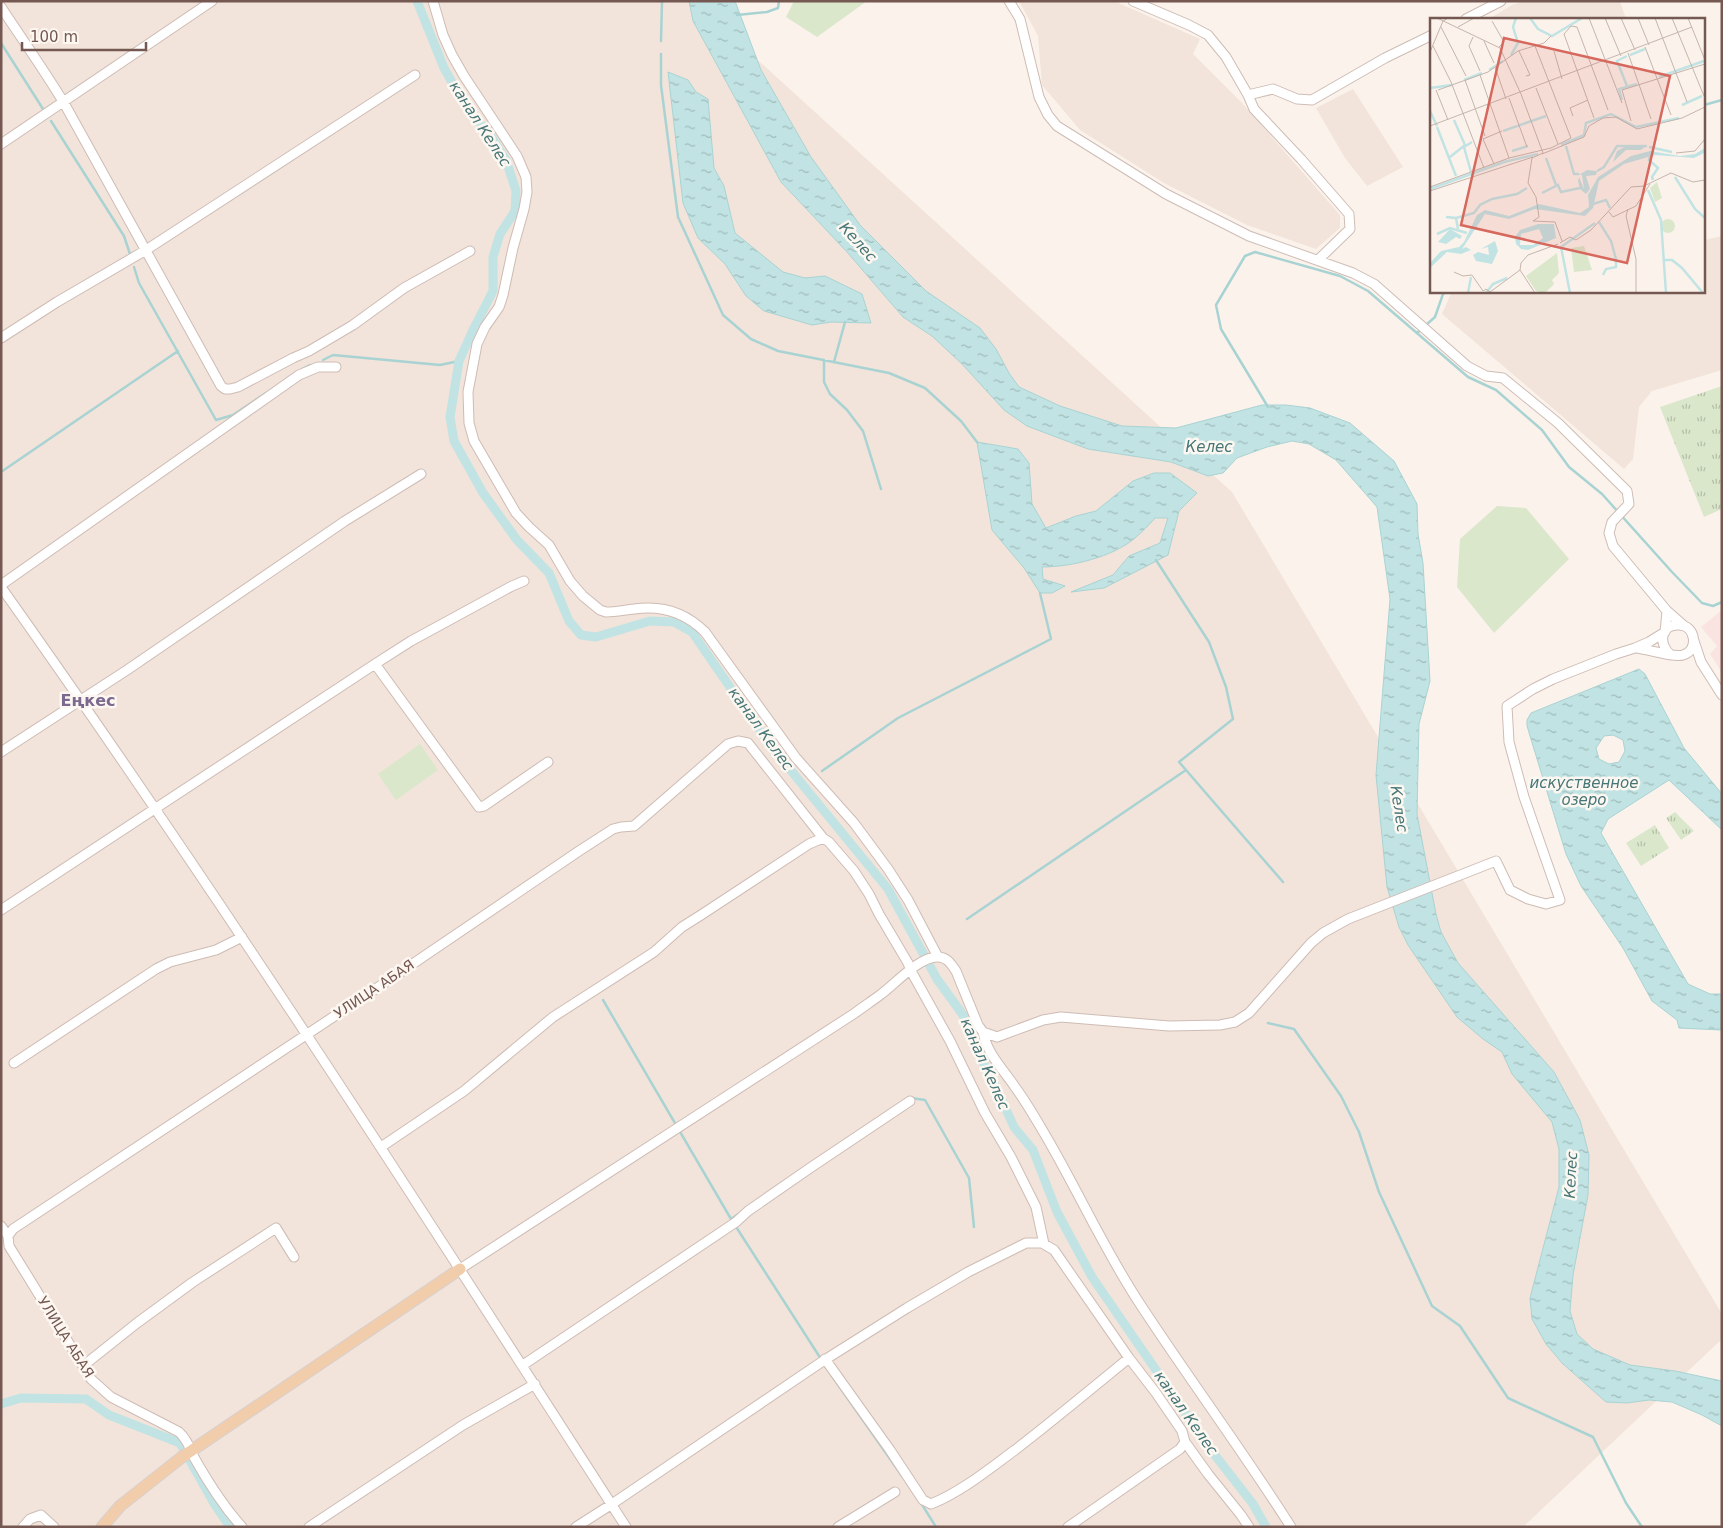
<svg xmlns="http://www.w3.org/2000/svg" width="1723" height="1528" viewBox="0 0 1723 1528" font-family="'DejaVu Sans',sans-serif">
<defs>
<pattern id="grass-tufts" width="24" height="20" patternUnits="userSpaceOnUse" patternTransform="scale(1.25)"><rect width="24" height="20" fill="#dae7cb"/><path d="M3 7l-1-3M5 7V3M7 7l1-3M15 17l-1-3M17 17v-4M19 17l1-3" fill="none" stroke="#b5bea7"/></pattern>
<pattern id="water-ripples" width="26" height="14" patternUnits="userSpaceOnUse" patternTransform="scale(1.25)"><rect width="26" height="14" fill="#c1e3e3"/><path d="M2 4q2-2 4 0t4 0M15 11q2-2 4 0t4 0" fill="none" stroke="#a1bbba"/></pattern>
</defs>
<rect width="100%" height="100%" fill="#fbf3eb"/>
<!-- residential -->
<path fill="#f2e4da" d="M 1,1 L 693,1 L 1232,492 L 1722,1314 L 1722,1339 L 1523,1527 L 1,1527 Z
M 1019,1 L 1114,1 L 1200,39 L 1193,54 L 1243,104 L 1340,215 L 1340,228 L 1316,249 L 1247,225 L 1164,183 L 1080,130 L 1042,85 L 1038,36 Z
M 1524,1 L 1620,1 L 1626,19 L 1489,19 L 1512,5 Z
M 1353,89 L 1403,167 L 1367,186 L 1345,158 L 1316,108 Z
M 1722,236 L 1722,370 L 1652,391 L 1639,407 L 1633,459 L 1624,469 L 1442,314 L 1452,291 L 1704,291 L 1704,240 Z"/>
<!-- commercial -->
<path fill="#fae4e1" d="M 1722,610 L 1722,673 L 1710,654 L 1717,646 L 1701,627 Z"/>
<!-- grass -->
<path fill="url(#grass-tufts)" d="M 1722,386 L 1722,509 L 1704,517 L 1660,407 Z
M 1675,812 L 1694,831 L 1681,840 L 1666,818 Z
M 1655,825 L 1669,848 L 1641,866 L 1626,843 Z"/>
<!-- garden -->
<path fill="#dae7cb" d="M 794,1 L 867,1 L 817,37 L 786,17 Z
M 1497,506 L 1526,508 L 1569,559 L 1494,633 L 1457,587 L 1460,539 Z
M 420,744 L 438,770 L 396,800 L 378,774 Z"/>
<!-- water -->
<path fill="url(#water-ripples)" stroke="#a9d3d3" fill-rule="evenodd" d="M 689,1 L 735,1 L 761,70 L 811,157 L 860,225 L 926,291 L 980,328 L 996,349 L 1009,373 L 1019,387 L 1060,406 L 1122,426 L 1176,428 L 1262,405 L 1286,405 L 1310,408 L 1350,423 L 1394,461 L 1417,504 L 1418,534 L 1423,563 L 1430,681 L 1419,724 L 1417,814 L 1436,914 L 1441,932 L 1458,963 L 1554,1072 L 1580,1120 L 1589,1155 L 1588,1195 L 1573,1275 L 1570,1311 L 1577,1334 L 1593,1349 L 1630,1365 L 1675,1371 L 1722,1381 L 1722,1426 L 1702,1415 L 1672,1402 L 1649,1400 L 1627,1403 L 1606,1402 L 1562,1363 L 1546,1344 L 1532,1319 L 1530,1298 L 1559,1187 L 1559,1149 L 1552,1122 L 1512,1074 L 1502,1052 L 1483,1039 L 1457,1017 L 1408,945 L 1399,927 L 1387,887 L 1376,775 L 1390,599 L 1377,507 L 1336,460 L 1309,444 L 1292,441 L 1267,447 L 1237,458 L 1223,473 L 1208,476 L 1171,462 L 1088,449 L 1027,426 L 1004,410 L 962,364 L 932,336 L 903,317 L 847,252 L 781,182 L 693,21 Z
M 668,72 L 688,80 L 696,92 L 708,99 L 714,168 L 724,186 L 735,233 L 783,272 L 805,278 L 825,276 L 862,294 L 871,323 L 831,322 L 812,325 L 764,311 L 746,296 L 725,264 L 698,238 L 683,203 Z
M 977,442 L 1018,449 L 1029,463 L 1032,504 L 1046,528 L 1076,516 L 1096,511 L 1133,481 L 1154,473 L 1170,473 L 1197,493 L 1179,511 L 1168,555 L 1104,588 L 1071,592 L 1113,575 L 1129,556 L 1160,543 L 1168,518 L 1155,518 C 1149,525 1142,532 1135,538 C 1113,557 1071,567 1042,567 L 1043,579 L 1065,586 L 1052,593 L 1040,593 L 1024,568 L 992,530 Z
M 1639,669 L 1645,674 L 1684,748 L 1722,794 L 1722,830 L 1669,780 L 1608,819 L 1601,833 L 1688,984 L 1710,994 L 1722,994 L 1721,1030 L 1679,1028 L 1677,1020 L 1652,1001 L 1623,948 L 1581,886 L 1566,854 L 1527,726 L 1527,720 L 1531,713 ZM 1613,735 L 1623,740 L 1625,751 L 1619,762 L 1609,764 L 1599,759 L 1596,748 L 1604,736 Z"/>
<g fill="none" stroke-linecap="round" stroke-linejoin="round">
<!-- stream -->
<path stroke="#a9d3d3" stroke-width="2.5" d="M 737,15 L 767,12 L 778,8 L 779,1
M 661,41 L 662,1
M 1,43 L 43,109
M 661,54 L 661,85 L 678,217 L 723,315 L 751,339 L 778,351 L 889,373 L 925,388 L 961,421 L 977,442
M 1704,105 L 1722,100
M 51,121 L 124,236 L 130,254
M 134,267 L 139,283 L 216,420 L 233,415 L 266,393
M 1417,333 L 1435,317 L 1443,294 L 1447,291
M 323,360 L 333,355 L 440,365 L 459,361
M 824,360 L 824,382 L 830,394 L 847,410 L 863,431 L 881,489
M 834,362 L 845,322
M 302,369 L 310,365
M 1268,407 L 1221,329 L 1216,305 L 1245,256 L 1255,252 L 1340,276 L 1368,291 L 1468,377 L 1496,390 L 1542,430 L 1569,467 L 1602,494 L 1672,572 L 1702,603 L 1713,606 L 1722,602
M 1,472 L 178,351
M 1156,560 L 1209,642 L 1226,687 L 1233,719 L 1179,762 L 1283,882
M 822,771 L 898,718 L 1051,639 L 1040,593
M 967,919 L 1186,770
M 603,1000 L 731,1219 L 821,1359
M 1268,1023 L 1294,1029 L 1341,1096 L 1359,1132 L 1379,1192 L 1432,1306 L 1460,1326 L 1508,1398 L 1593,1437 L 1626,1503 L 1642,1527
M 911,1098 L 925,1100 L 969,1178 L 974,1227
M 731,1219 L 740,1213
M 832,1376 L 902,1476
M 921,1503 L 936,1527"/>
<!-- canal -->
<path stroke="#c1e3e3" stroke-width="9" d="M 417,1 L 444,68 L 463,102 L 492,138 L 506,160 L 516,191 L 515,211 L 500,234 L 493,257 L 493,291 L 473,330 L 459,361 L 450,417 L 454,441 L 483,493 L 517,540 L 549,573 L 569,621 L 581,635 L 596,637 L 650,621 L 674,622 L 692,632 L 770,745 L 888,889 L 937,979 L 963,1015 L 976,1051 L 990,1074 L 1014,1127 L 1033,1150 L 1057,1212 L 1092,1277 L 1211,1450 L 1253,1504 L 1266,1527
M 1,1404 L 21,1398 L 86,1399 L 109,1415 L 180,1443 L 215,1505 L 230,1527"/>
<defs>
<path id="minor" d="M 433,1 L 443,35 L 452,55 L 464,76 L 517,156 L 526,177 L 527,192 L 524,209 L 513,248 L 503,295 L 499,307 L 485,327 L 477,344 L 468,392 L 469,423 L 474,441 L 516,513 L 529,527 L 549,545 L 570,581 L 583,596 L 600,610 L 606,612 C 616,612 624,610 634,609 C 661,605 685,612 705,632 L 796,758 L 854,823 L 888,869 L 908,900 L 938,957
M 1009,1 L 1020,19 L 1039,97 L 1048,115 L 1057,126 L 1166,194 L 1249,236 L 1353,273 L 1374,284 L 1467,366 L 1486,376 L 1503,378 L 1558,423 L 1627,491 L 1629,504 L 1612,522 L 1609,533 L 1613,546 L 1667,611 L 1683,625
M 1133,1 L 1189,25 L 1208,35 L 1226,57 L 1248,95 L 1254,109 L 1301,159 L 1349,214 L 1350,229 L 1318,260
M 1,7 C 22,39 44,70 64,103 L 221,386 L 225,389 L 230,389 L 238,387 L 293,358 L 309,351 L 353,325 L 404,288 L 470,251
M 1466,19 L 1501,1
M 1248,95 L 1273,89 L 1297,99 L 1312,100 L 1385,58 L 1432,35
M 1,144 L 212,1
M 1,338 L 57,302 L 146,250 L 415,75
M 1,585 L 299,375 L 318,367 L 336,367
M 1,587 C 219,894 422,1210 626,1527
M 1694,641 L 1701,662 L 1722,695
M 1636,648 C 1647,649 1674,658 1683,655 C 1699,651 1696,625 1679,625 C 1660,624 1658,645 1671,655
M 375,664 L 479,807 L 484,806 L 548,762
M 1,752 L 127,670 L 345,521 L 421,474
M 1,910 L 375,664 L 411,641 L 512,586 L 524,581
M 983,1032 C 987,1054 1003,1069 1015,1087 C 1027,1103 1037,1121 1047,1138 C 1079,1193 1105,1251 1140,1304 C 1189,1379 1243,1451 1291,1527
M 14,1063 L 156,969 L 170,962 L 216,950 L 242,937
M 381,1147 L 464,1091 L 553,1017 L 654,952 L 682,927 L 701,915 L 809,844 L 823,838
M 1,1226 L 8,1236 L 9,1246 L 91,1379 L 111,1397 L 179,1432 C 188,1440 190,1449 195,1459 C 208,1482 224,1507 242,1527
M 8,1236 L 13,1229 L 386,982 L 579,851 L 613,829 L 621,827 L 634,826 L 728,744 L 738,741 L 748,743 L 823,838 L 829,842 L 854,871 L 869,894 L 879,914 L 908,963 L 911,971 L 950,1041 L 985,1113 L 1011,1157 L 1036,1207 L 1044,1244
M 460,1269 L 855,1013 C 863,1007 872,1001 880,995 C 895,984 920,956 938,957 C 947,957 951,964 956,971 L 978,1025 L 983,1032 L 997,1037 L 1043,1020 L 1061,1017 L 1169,1026 L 1220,1025 L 1235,1022 L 1249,1013 L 1311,943 L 1323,933 L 1348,919 L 1496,861 L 1510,890 L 1528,899 L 1546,904 L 1560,900 L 1524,797 L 1509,742 L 1507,706 L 1533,689 L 1553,679 L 1616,654 L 1635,648 L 1649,642 L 1665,632 L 1667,611
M 825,1359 L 890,1450 L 923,1500 L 931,1504 C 961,1492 989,1469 1015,1450 C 1054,1420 1091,1389 1129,1358
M 523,1365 L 736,1222 L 748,1211 L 810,1168 L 910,1101
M 83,1366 L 137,1323 L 193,1282 L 276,1228 L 294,1257
M 23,1527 L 30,1519 L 41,1515 L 54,1527
M 309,1527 L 463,1425 L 535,1384
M 576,1527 L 612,1504 L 823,1361 L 907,1308 L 968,1272 L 1026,1243 L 1042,1243 L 1054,1250 L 1129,1358 L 1156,1393 L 1182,1431 L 1185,1442 L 1208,1474 L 1241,1515 L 1249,1527
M 838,1527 L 895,1492
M 1068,1527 L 1180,1449 L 1185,1442"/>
<path id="major" d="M 102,1527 L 120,1506 L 182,1457 L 460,1269"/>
</defs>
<!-- minor casing -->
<use href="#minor" stroke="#cebcb5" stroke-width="11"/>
<!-- major casing -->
<use href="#major" stroke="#d8d0ce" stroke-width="13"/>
<!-- minor -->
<use href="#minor" stroke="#fff" stroke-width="9"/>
<!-- major -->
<use href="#major" stroke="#f2cdac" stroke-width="11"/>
</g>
<g text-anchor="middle" stroke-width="5" stroke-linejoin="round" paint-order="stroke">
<!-- street labels -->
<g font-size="14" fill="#745851" stroke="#fdf7f2">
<text transform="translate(374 989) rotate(-34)" y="5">УЛИЦА АБАЯ</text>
<text transform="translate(66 1337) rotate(58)" y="5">УЛИЦА АБАЯ</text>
</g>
<!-- water labels -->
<g font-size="15" font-style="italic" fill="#467676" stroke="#fdf7f2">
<text transform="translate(480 124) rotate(57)" y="5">канал Келес</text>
<text transform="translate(858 242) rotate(48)" y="5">Келес</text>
<text x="1209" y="452">Келес</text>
<text transform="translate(761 729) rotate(54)" y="5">канал Келес</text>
<text x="1584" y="788">искуственное<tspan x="1584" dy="17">озеро</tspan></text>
<text transform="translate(1399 809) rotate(81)" y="5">Келес</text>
<text transform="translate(985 1064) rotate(66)" y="5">канал Келес</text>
<text transform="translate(1571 1175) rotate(-87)" y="5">Келес</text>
<text transform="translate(1186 1413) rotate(55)" y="5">канал Келес</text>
</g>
<!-- quarter labels -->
<g font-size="16" font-weight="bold" fill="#7c698f" stroke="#fdf7f2">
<text x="88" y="706">Еңкес</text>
</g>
</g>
<!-- overview -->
<g transform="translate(1430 18)">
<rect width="275" height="275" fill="#fbf3eb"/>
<path d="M 154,228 L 162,252 L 144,254 L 141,230 Z" fill="#dae7cb"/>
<path d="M 127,235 L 129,255 L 122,262 L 124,266 L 115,275 L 106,273 L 96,258 Z" fill="#dae7cb"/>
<path d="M 227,164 L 232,180 L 225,184 L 220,170 ZM231 208a7 7 0 1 1 14 0a7 7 0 1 1-14 0Z" fill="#dae7cb"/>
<path d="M 196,128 L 215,129 L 211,132 L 196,132 L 183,144 L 187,133 ZM 275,130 L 274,135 L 264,140 L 225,137 L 194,146 L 169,163 L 163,190 L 155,198 L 105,191 L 79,201 L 55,196 L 32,231 L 36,229 L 41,232 L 31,236 L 17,234 L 0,250 L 0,245 L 11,233 L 29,229 L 34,224 L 47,197 L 55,192 L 79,198 L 109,186 L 150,195 L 159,189 L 158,177 L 168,159 L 201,138 L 220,133 L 250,138 L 265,136 ZM 157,152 L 167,153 L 166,157 L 156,158 L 160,171 L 156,176 L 150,171 L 148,163 L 149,159 L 154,171 L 152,157 L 149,157 ZM 124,206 L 126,220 L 98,232 L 91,231 L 86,226 L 85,219 L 90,212 L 108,206 ZM 109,211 L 113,220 L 103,227 L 90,227 L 91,216 ZM 20,211 L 32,218 L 30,221 L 26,219 L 16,226 L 8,224 ZM 65,223 L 68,233 L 62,246 L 46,243 L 43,237 L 48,234 L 59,237 L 58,229 L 51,231 Z" fill="#c1e3e3" fill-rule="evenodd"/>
<path fill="none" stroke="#c1e3e3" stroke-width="2.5" d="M 100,0 L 108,11 L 122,18 L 152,0M 81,37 L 88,25 L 83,9 L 86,0M 200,37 L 215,31M 59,52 L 73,43M 229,59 L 274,43M 34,62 L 52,55M 197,68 L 187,43 L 197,38M 0,70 L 22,67M 192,82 L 189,71 L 207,66M 252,87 L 272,78M 0,93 L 7,108M 7,109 L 26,158M 73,113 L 116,98M 131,127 L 154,117 L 156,105 L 181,96 L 206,109 L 249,100M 136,128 L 144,156 L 149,156M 219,129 L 242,134M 82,133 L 98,128M 220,137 L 219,142 L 228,150 L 222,159 L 223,162M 20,139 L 35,127 L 24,102M 116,140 L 126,167M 167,153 L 174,149 L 187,128 L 217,128M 41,154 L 34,129 L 42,124M 245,159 L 265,191 L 275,200M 0,171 L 74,144 L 108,136M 218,172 L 231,202 L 236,275M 112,175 L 128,167 L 131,174 L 150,170M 163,186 L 176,182 L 180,190M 16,199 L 26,200 L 28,211M 26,200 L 44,195 L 50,187 L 62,181 L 87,176 L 97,170M 169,204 L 181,223 L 186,241 L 186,249 L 176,251 L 173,257M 7,216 L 20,210 L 37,215M 234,242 L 242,242 L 252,250 L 273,275M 38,275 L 41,259M 56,275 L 63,266 L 77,260M 140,275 L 131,229 L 165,205"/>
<path fill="none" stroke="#c5b5ad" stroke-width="1" d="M 7,0 L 70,30 L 91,76M 159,0 L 192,85M 175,0 L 191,38M 191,0 L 205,32M 208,0 L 219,27M 225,0 L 257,84M 242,0 L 274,78M 258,0 L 275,42M 62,3 L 74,24 L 69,29M 11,9 L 36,58M 28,9 L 44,0M 43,19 L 39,28 L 50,53M 54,23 L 64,45M 3,28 L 21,64 L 54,150M 215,29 L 241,97M 89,33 L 100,57 L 96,58M 124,33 L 132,61M 0,34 L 13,3 L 18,0M 198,35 L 221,101M 65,49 L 76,81M 50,57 L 79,140M 35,62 L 55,118M 106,70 L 128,126M 6,72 L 18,102M 8,72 L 58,54 L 88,33 L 114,25 L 121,18M 91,76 L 113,135 L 102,140 L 98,165 L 106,179 L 109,199 L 103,203M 79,80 L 97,129M 143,98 L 140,90 L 158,82M 164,100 L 134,16 L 141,8 L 147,9 L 178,92M 201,103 L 192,72 L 275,46M 0,108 L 262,9M 246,135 L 265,133 L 275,121M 112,136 L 154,119 L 159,108 L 173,100 L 186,99 L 207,111 L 252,100 L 275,89M 64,146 L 53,121 L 72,113M 0,169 L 79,140 L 121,130 L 141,120 L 105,28M 0,173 L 103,139M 198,191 L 196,198 L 206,241 L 206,275M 179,194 L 183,199 L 206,188 L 220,166M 103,203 L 125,204 L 132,223M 130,225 L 140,219 L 146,222 L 161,212 L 201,169 L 214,168 L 241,155 L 263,164 L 275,162M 24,254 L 33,258 L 42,257 L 53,273 L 56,271 L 60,274M 60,274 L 90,252M 105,275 L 90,252 L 91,245 L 98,237 L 128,226"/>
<path fill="#d7685e" fill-opacity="0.15" stroke="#d7685e" stroke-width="2.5" d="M 74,20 L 240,58 L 197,245 L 31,207 Z"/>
<rect width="275" height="275" fill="none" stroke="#745851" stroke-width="2.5"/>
</g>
<!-- border -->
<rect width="1723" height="1528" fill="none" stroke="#745851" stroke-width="5"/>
<!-- scale -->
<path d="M22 42v8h124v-8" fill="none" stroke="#745851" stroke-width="2.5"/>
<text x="30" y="42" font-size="15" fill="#745851" stroke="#fdf7f2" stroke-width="4" paint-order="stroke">100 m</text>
</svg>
